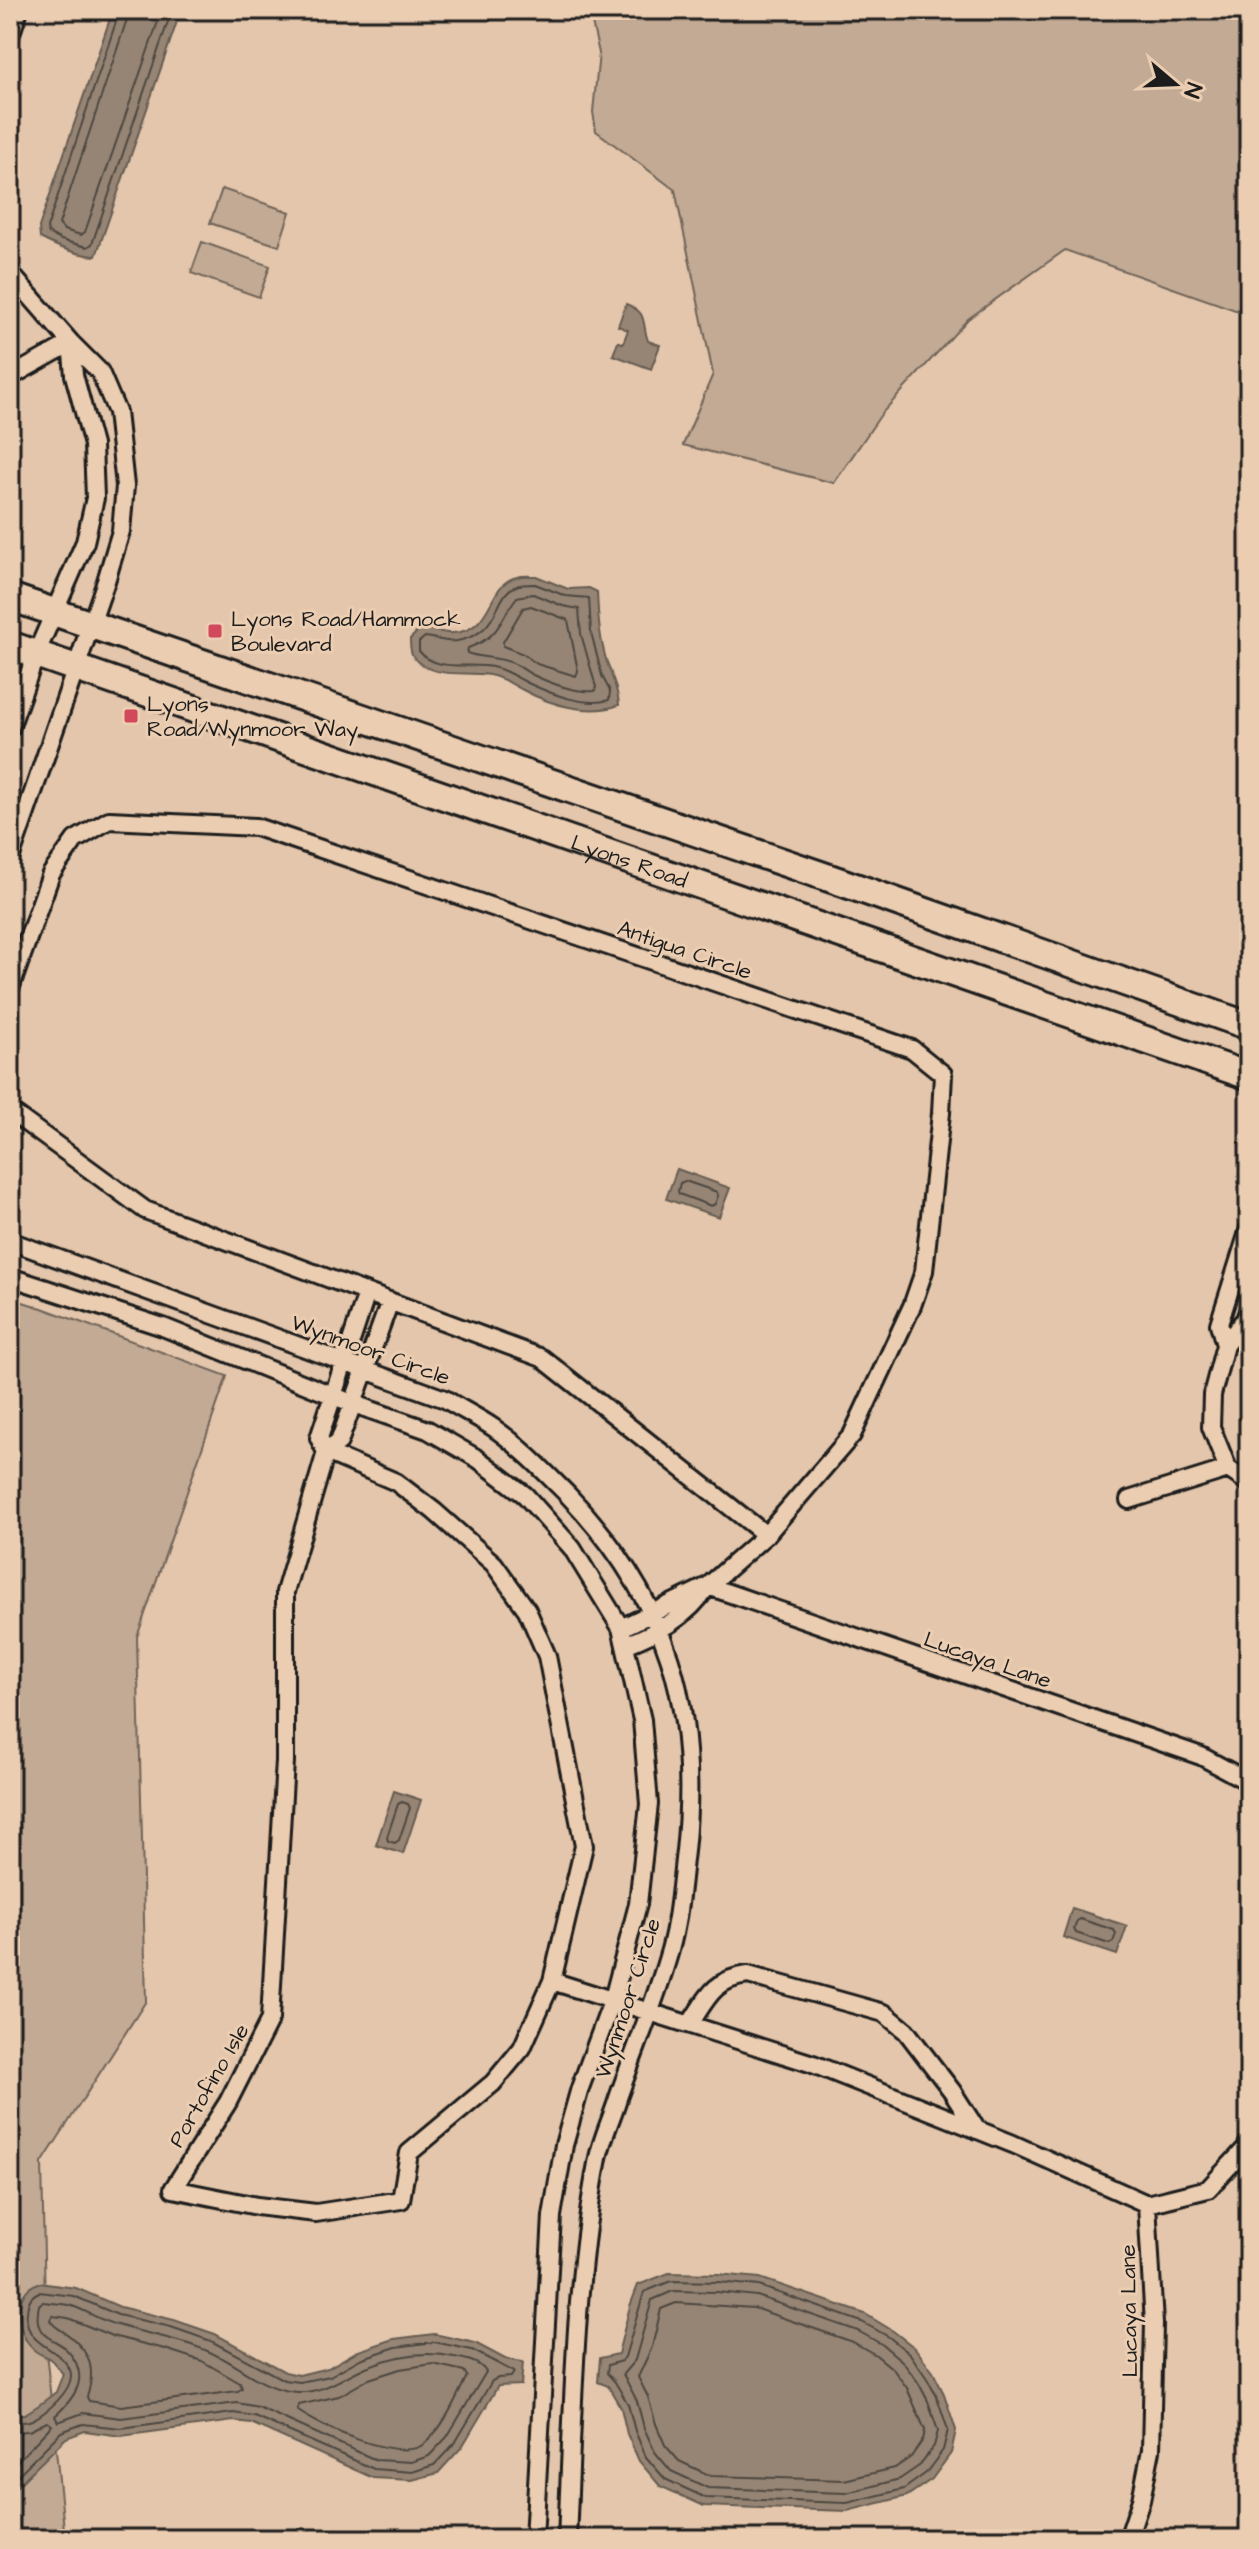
<svg xmlns="http://www.w3.org/2000/svg" width="1259" height="2549" viewBox="0 0 1259 2549" font-family="'Architects Daughter',sans-serif">
<rect width="100%" height="100%" fill="#e3c6ab"/>
<filter id="ink" filterUnits="userSpaceOnUse"><feTurbulence type="fractalNoise" baseFrequency=".0125" numOctaves="2"/><feDisplacementMap in="SourceGraphic" scale="16" xChannelSelector="R" yChannelSelector="G"/><feConvolveMatrix kernelMatrix="1 2 1 2 8 2 1 2 1" color-interpolation-filters="sRGB"/></filter>
<g filter="url(#ink)">
<!-- green -->
<path fill="#c2aa94" stroke="#6f6358" stroke-width="2" d="M 589,10 L 1201,10 L 1249,26 L 1249,290 L 1241,312 L 1065,250 L 968,319 L 882,413 L 834,483 L 683,445 L 713,374 L 675,190 L 596,131 L 593,112 L 599,53 Z
M 222,189 L 290,212 L 279,246 L 210,223 Z
M 202,242 L 270,266 L 259,297 L 191,273 Z
M 10,1298 L 42,1308 L 227,1376 L 137,1637 L 146,2001 L 42,2163 L 46,2351 L 65,2539 L 10,2539 Z"/>
<!-- water -->
<path fill="#968574" stroke="#655b51" stroke-width="2" d="M 113,10 L 181,10 L 96,256 C 76,255 57,247 40,238 L 39,227 Z
M 626,304 C 649,313 641,322 648,341 L 660,345 L 651,369 L 613,355 L 618,342 L 623,343 L 628,330 L 618,326 Z
M 536,576 L 568,589 L 589,588 L 597,592 C 598,614 599,634 605,656 C 610,673 618,687 619,705 C 589,716 551,705 523,690 C 511,684 503,677 489,675 C 466,671 444,678 422,665 C 411,658 410,651 410,639 L 422,627 C 431,629 444,634 453,633 C 494,631 487,583 517,577 C 523,575 530,576 536,576 Z
M 677,1169 L 730,1188 L 719,1217 L 666,1199 Z
M 394,1791 L 421,1800 L 403,1854 L 376,1845 Z
M 1072,1908 L 1127,1926 L 1117,1955 L 1063,1937 Z
M 669,2273 L 718,2274 L 760,2278 L 865,2314 L 893,2331 L 915,2348 L 933,2372 L 944,2394 L 956,2430 L 951,2453 L 932,2479 L 907,2496 L 847,2511 L 704,2506 L 660,2486 L 639,2461 L 627,2434 L 621,2408 L 608,2386 L 598,2382 L 600,2358 L 618,2354 L 630,2306 L 638,2285 Z
M 39,2283 L 76,2288 L 120,2307 L 174,2320 L 215,2334 L 285,2372 L 299,2375 L 328,2368 L 356,2352 L 394,2339 L 434,2334 L 475,2343 L 505,2359 L 523,2362 L 521,2385 L 498,2386 L 462,2447 L 438,2473 L 412,2480 L 373,2478 L 251,2423 L 234,2421 L 121,2436 L 85,2431 L 66,2438 L 10,2493 L 10,2414 L 25,2414 L 39,2405 L 56,2392 L 63,2374 C 59,2369 55,2363 50,2359 C 45,2355 37,2354 33,2349 C 15,2333 12,2290 39,2283 Z"/>
<g fill="none" stroke-linecap="round" stroke-linejoin="round">
<!-- shore -->
<path stroke="#4d463f" stroke-width="2" d="M 120,10 L 47,228 L 48,233 L 61,240 L 87,247 L 92,244 L 172,10
M 130,10 L 59,224 L 64,230 L 81,235 L 85,232 L 162,10
M 535,584 L 566,596 L 589,598 L 591,632 L 602,676 L 610,691 L 609,700 C 584,707 552,694 530,684 C 518,679 509,671 496,668 C 470,661 438,674 419,651 L 419,642 L 425,637 C 435,638 447,643 457,641 C 502,633 493,595 516,586 C 521,584 529,584 535,584 Z
M 533,594 L 563,606 L 579,609 L 581,634 L 596,687 L 595,691 C 575,693 550,683 533,675 C 525,671 519,665 510,662 C 496,657 480,658 467,653 L 468,648 C 502,636 498,621 517,597 Z
M 531,606 L 568,620 L 578,671 L 576,676 L 537,664 L 523,654 L 503,646 L 503,642 L 523,608 Z
M 685,1181 L 717,1192 L 718,1196 L 715,1204 L 711,1206 L 679,1194 L 678,1191 L 680,1183 Z
M 402,1802 L 408,1804 L 410,1808 L 399,1840 L 395,1843 L 388,1841 L 387,1837 L 398,1804 Z
M 1080,1919 L 1114,1930 L 1116,1934 L 1113,1942 L 1109,1944 L 1076,1933 L 1074,1929 L 1077,1921 Z
M 671,2281 L 718,2282 L 759,2286 L 862,2322 L 889,2337 L 910,2354 L 926,2377 L 937,2397 L 948,2430 L 943,2450 L 926,2473 L 904,2489 L 847,2503 L 706,2498 L 665,2479 L 646,2457 L 635,2431 L 628,2404 L 615,2382 L 607,2373 L 608,2365 L 621,2361 L 625,2357 L 644,2292 Z
M 673,2291 L 717,2292 L 757,2296 L 858,2331 L 883,2345 L 902,2361 L 918,2382 L 928,2401 L 938,2431 L 934,2446 L 919,2466 L 900,2479 L 846,2493 L 708,2488 L 671,2471 L 655,2452 L 644,2428 L 637,2401 L 623,2374 L 635,2360 L 652,2300 Z
M 42,2302 C 52,2303 63,2303 72,2306 C 87,2311 101,2321 117,2325 C 146,2334 176,2338 205,2350 C 236,2362 263,2391 298,2392 C 324,2393 343,2377 366,2367 C 394,2356 424,2350 454,2357 C 466,2359 480,2362 486,2372 L 447,2437 L 429,2456 L 411,2462 L 376,2460 L 258,2407 L 237,2403 L 121,2418 L 83,2413 L 58,2422 L 55,2416 C 78,2395 91,2374 65,2348 C 59,2342 50,2340 44,2334 C 36,2326 37,2315 39,2305 Z
M 676,2303 L 754,2308 L 853,2342 L 876,2355 L 893,2369 L 907,2388 L 925,2430 L 923,2440 L 911,2457 L 895,2468 L 844,2480 L 711,2476 L 679,2461 L 665,2445 L 656,2424 L 648,2397 L 638,2377 L 652,2347 L 661,2309 Z
M 52,2316 L 68,2318 L 112,2336 L 165,2349 L 202,2361 L 240,2383 L 242,2388 L 238,2391 L 121,2406 L 89,2401 L 87,2397 C 95,2371 92,2355 71,2337 C 63,2330 55,2329 50,2320 Z
M 433,2364 L 464,2371 L 467,2376 C 456,2398 444,2428 424,2444 C 400,2463 318,2426 297,2410 L 299,2405 L 339,2396 L 369,2379 L 400,2369 Z
M 10,2422 C 16,2421 23,2423 29,2421 C 44,2416 77,2388 70,2370 C 59,2345 23,2347 27,2312 C 28,2302 30,2296 39,2292 L 74,2296 L 118,2315 L 171,2327 L 211,2341 L 284,2380 L 300,2382 L 330,2376 L 360,2359 L 396,2347 L 434,2342 L 472,2350 L 514,2372 L 511,2377 L 498,2378 L 492,2381 L 455,2443 L 434,2465 L 412,2472 L 374,2469 L 254,2416 L 233,2413 L 121,2428 L 83,2424 L 61,2432 L 10,2483
M 10,2432 L 29,2431 L 47,2422 L 52,2425 L 10,2469"/>
<defs>
<path id="street" d="M 10,36 L 19,10
M 10,273 L 71,343 L 100,372 L 117,412 L 125,486 L 121,531 L 106,581 L 10,859
M 10,377 L 71,343
M 10,728 L 36,654 L 85,542 L 95,498 L 93,445 L 74,375 L 71,343
M 10,989 L 51,874 L 75,840 L 109,820 L 256,827 L 912,1049 L 943,1074 L 941,1113 L 924,1271 L 912,1306 L 852,1435 L 766,1535 L 542,1358 L 145,1210 L 10,1111
M 10,1241 L 445,1399 C 461,1409 478,1417 494,1428 C 521,1447 545,1472 568,1495 C 668,1600 700,1708 685,1851 C 681,1884 679,1918 670,1950 C 656,2000 635,2049 618,2098 C 612,2118 602,2138 598,2158 C 574,2283 573,2412 567,2539
M 10,1277 L 163,1327 L 354,1404 L 428,1430 L 478,1459 L 525,1495 L 572,1548 L 621,1628 L 642,1720 L 649,1804 L 638,1904 L 613,1999 L 580,2088 L 564,2145 L 552,2216 L 534,2539
M 367,1293 L 319,1438 L 326,1452 L 396,1482 L 434,1511 L 494,1564 L 527,1610 L 547,1656 L 584,1846 L 552,1981 L 522,2048 L 493,2083 L 409,2153 L 401,2200 L 316,2213 L 257,2206 L 173,2189 L 228,2102 L 270,2019 L 285,1761 L 285,1592 L 326,1452 L 339,1442 L 390,1301
M 1225,1345 L 1219,1324 L 1249,1229
M 1228,1469 L 1211,1427 L 1212,1395 L 1225,1345 L 1245,1319 L 1249,1309
M 1228,1469 L 1249,1483
M 1129,1500 L 1228,1469
M 708,1586 L 1201,1756 L 1249,1782
M 621,1628 L 708,1586 L 766,1535
M 625,1645 C 658,1632 687,1618 707,1587
M 552,1981 L 813,2064 L 1013,2144 L 1147,2204
M 690,2024 C 707,1998 714,1979 748,1975 L 884,2013 L 906,2031 L 952,2091 L 977,2130
M 1128,2539 L 1141,2500 L 1151,2450 L 1154,2324 L 1147,2204 L 1208,2189 L 1246,2148 L 1249,2142"/>
<g id="primary">
<path d="M 10,597 L 838,881 L 1249,1026"/>
<path id="s1" d="M 10,645 L 1249,1076"/>
</g>
</defs>
<!-- street casing -->
<use href="#street" stroke="#1c1c1c" stroke-width="22"/>
<!-- primary casing -->
<use href="#primary" stroke="#1c1c1c" stroke-width="32"/>
<!-- street -->
<use href="#street" stroke="#ebcdb1" stroke-width="16"/>
<!-- primary -->
<use href="#primary" stroke="#ebcdb1" stroke-width="26"/>
</g>
</g>
<!-- markers -->
<g fill="#d1495b" stroke="#ebcdb1" stroke-width="3">
<rect x="207" y="623" width="16" height="16" rx="4"/>
<rect x="123" y="708" width="16" height="16" rx="4"/>
</g>
<g text-anchor="middle" stroke-width="6" stroke-linejoin="round" paint-order="stroke">
<!-- poi labels -->
<g font-size="22" fill="#1c1c1c" stroke="#ebcdb1" text-anchor="start">
<text x="231" y="626">Lyons Road/Hammock<tspan x="231" dy="25">Boulevard</tspan></text>
<text x="147" y="711">Lyons<tspan x="147" dy="25">Road/Wynmoor Way</tspan></text>
</g>
<!-- street labels -->
<g font-size="22" fill="#1c1c1c" stroke="#ebcdb1">
<text dy="8" stroke="none"><textPath href="#s1" startOffset="656">Lyons Road</textPath></text>
<text transform="translate(685 949) rotate(19)" y="8">Antigua Circle</text>
<text transform="translate(371 1349) rotate(20)" y="8">Wynmoor Circle</text>
<text transform="translate(988 1659) rotate(19)" y="8">Lucaya Lane</text>
<text transform="translate(627 1998) rotate(-72)" y="8">Wynmoor Circle</text>
<text transform="translate(208 2085) rotate(-60)" y="8">Portofino Isle</text>
<text transform="translate(1128 2311) rotate(-91)" y="8">Lucaya Lane</text>
</g>
</g>
<!-- margin -->
<rect width="1259" height="2549" fill="none" stroke="#ebcdb1" stroke-width="40"/>
<rect x="20" y="20" width="1219" height="2509" fill="none" stroke="#1c1c1c" stroke-width="3" filter="url(#ink)"/>
<!-- north arrow -->
<g transform="translate(1175 84) rotate(109)" stroke="#ebcdb1" stroke-width="6" paint-order="stroke">
<path d="M0-6L14 30L0 20L-14 30Z" fill="#1c1c1c"/>
<text y="-12" font-size="22" font-weight="bold" text-anchor="middle" fill="#1c1c1c">N</text>
</g>
</svg>
